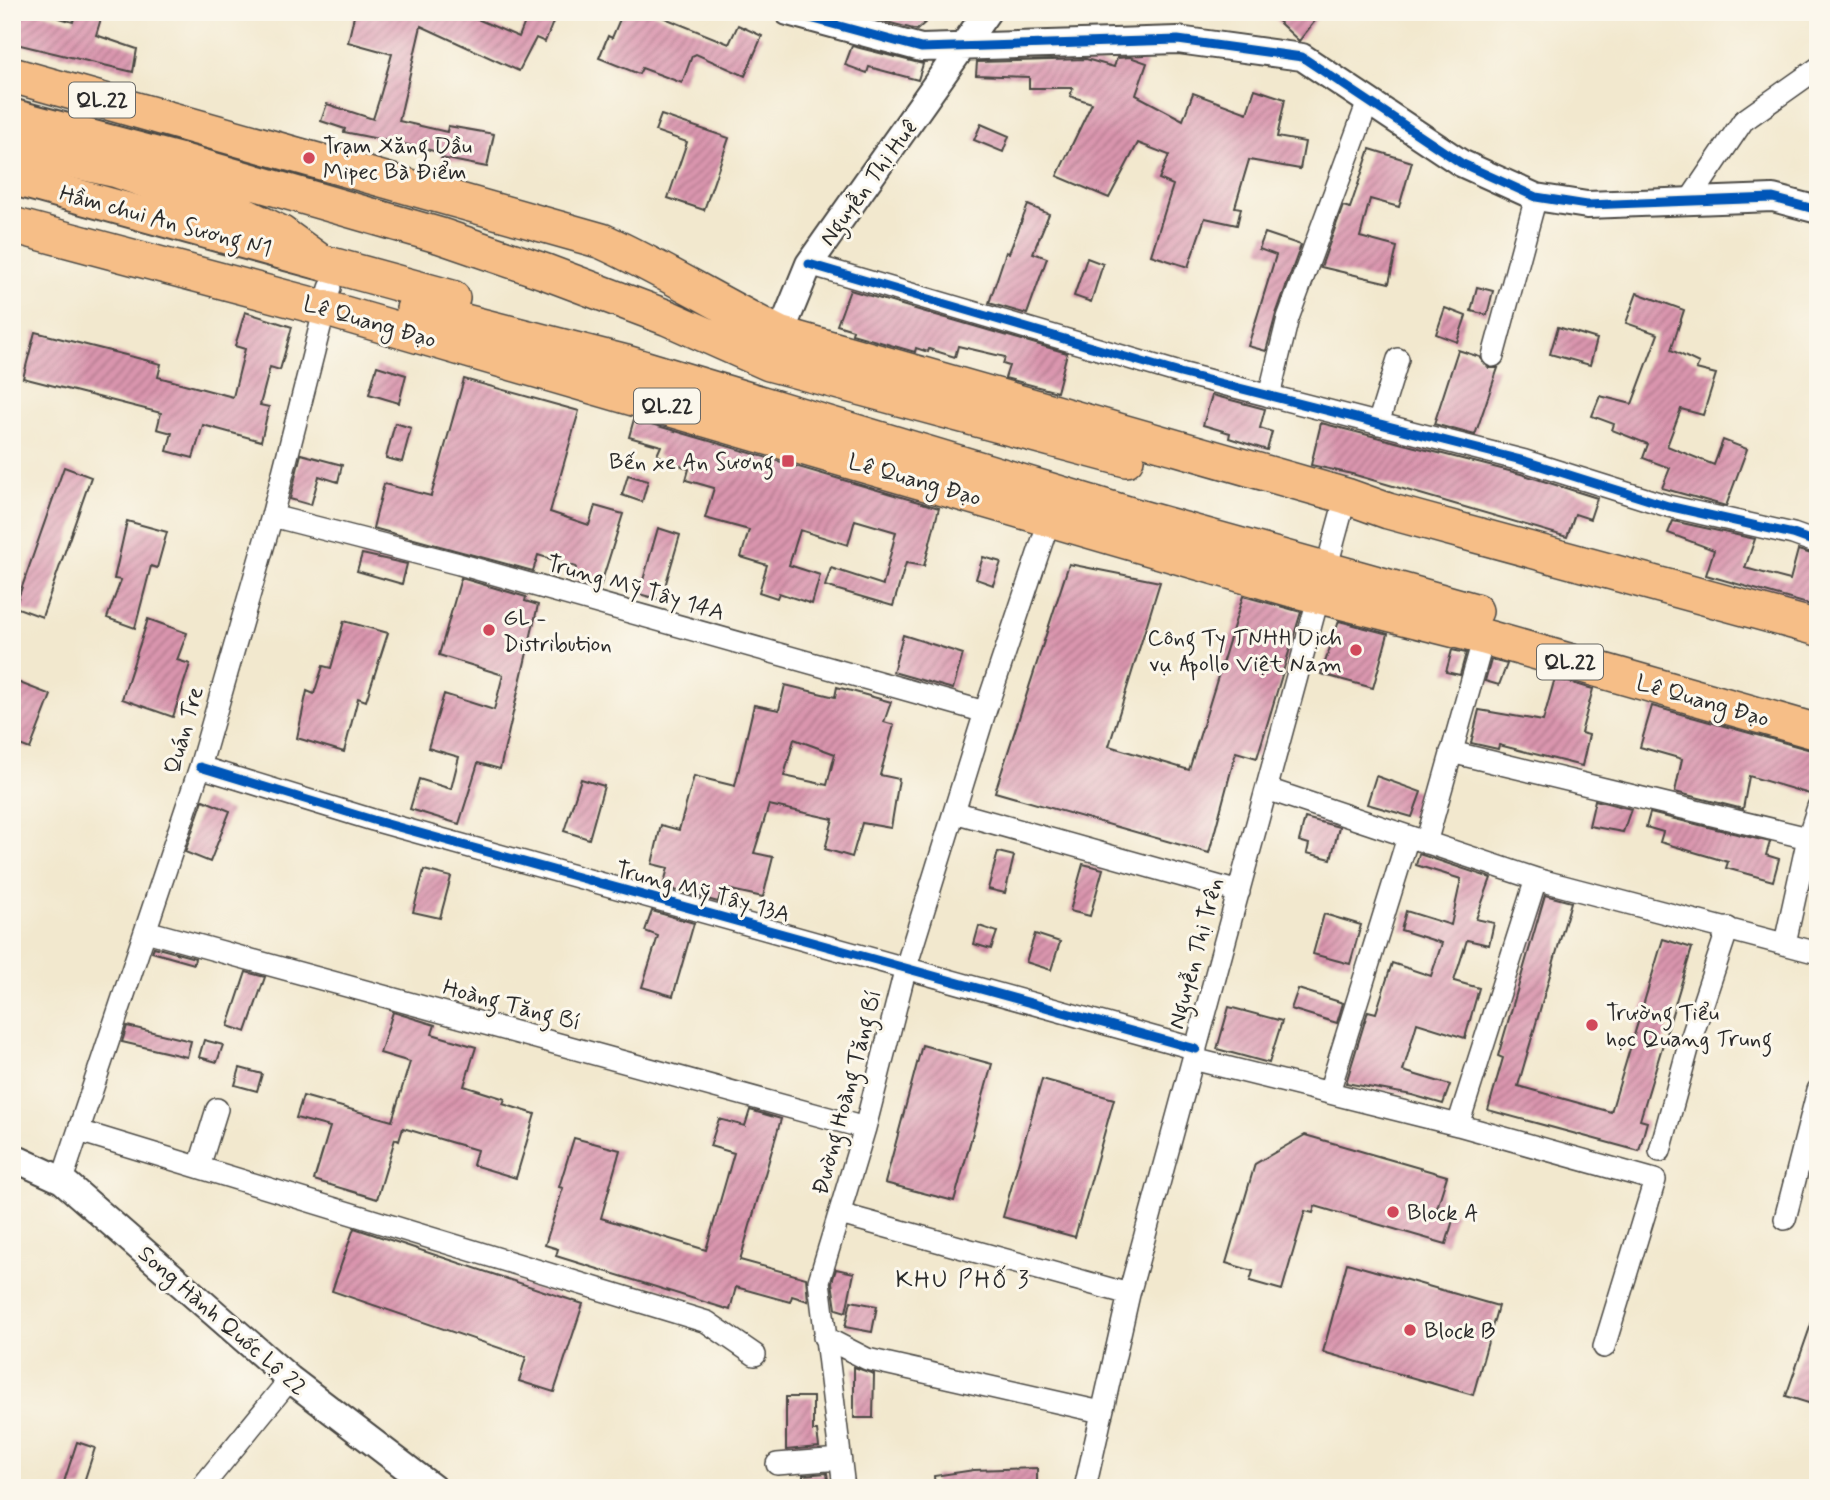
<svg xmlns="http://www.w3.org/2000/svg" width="1830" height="1500" viewBox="0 0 1830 1500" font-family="Mynerve,sans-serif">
<defs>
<pattern id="building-hatch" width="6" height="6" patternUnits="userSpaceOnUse" patternTransform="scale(1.75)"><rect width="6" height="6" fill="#da95ae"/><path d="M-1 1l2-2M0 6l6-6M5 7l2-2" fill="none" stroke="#b17a8e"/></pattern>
</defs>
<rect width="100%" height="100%" fill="#fbf7ec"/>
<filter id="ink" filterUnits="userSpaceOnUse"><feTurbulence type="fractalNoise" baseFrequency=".0143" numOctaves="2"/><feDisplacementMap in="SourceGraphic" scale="14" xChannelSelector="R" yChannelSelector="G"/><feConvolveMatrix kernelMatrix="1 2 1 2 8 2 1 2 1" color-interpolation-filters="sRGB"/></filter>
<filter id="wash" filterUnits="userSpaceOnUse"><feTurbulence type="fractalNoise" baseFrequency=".00686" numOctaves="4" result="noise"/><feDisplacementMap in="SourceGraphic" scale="28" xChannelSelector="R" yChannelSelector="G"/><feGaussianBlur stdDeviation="1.57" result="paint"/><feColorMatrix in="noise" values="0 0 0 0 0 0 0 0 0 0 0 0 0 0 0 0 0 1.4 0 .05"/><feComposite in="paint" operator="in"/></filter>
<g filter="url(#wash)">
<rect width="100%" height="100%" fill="#f2e8ce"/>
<g id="blocks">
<!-- building -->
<path fill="url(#building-hatch)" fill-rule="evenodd" d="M 12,12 L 40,12 L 73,22 L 76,12 L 103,12 L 96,35 L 137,49 L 133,72 L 12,43 Z
M 355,12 L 461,12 L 519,37 L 529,12 L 557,12 L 545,42 L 536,38 L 519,71 L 421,26 L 399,121 L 447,132 L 448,126 L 494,134 L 487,167 L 441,158 L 442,153 L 418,147 L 344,132 L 345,129 L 321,121 L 327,104 L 373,119 L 379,100 L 392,54 L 348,42 Z
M 623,12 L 650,12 L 729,44 L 738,25 L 762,36 L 745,76 L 696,54 L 692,56 L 682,83 L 642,68 L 639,74 L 599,58 L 608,36 L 612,38 Z
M 849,12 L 937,12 L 917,30 Z
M 1268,12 L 1322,12 L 1299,41 Z
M 852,46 L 923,64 L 918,80 L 869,67 L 867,73 L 845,65 Z
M 1130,57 L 1147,63 L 1136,95 L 1183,120 L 1193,93 L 1247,113 L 1255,89 L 1285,99 L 1277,137 L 1305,142 L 1300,169 L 1249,160 L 1235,207 L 1241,208 L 1237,225 L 1205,218 L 1188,267 L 1151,255 L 1173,185 L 1159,179 L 1169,155 L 1138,143 L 1109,198 L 1057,176 L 1092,103 L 1070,96 L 1073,88 L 1029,88 L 1029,77 L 976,75 L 977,62 L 1086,59 L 1114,67 L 1117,58 Z
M 661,115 L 729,138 L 704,210 L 668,198 L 687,142 L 655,131 Z
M 981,124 L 1009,136 L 1003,152 L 974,140 Z
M 1370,149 L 1412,162 L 1399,207 L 1370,199 L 1360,237 L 1397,247 L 1389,283 L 1321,267 L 1343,206 L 1350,208 Z
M 1028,205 L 1049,214 L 1033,253 L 1047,258 L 1027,314 L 989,303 L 1006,252 L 1009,253 Z
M 1265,233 L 1301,245 L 1276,314 L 1266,351 L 1248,346 L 1276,255 L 1259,249 Z
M 1087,258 L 1103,264 L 1091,302 L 1074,296 Z
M 1477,287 L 1493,291 L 1487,315 L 1471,311 Z
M 850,290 L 1067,353 L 1057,392 L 1005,378 L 1009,366 L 1003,364 L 1005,357 L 958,346 L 955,357 L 929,349 L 928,352 L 916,348 L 915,352 L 852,334 L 853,330 L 837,325 Z
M 1637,293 L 1684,310 L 1671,350 L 1699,363 L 1696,369 L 1716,374 L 1703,415 L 1681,409 L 1667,446 L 1714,465 L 1723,440 L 1747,449 L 1726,506 L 1662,488 L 1670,468 L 1643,458 L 1648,444 L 1612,430 L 1614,424 L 1592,416 L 1600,396 L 1632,404 L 1658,334 L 1626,323 Z
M 1445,308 L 1466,316 L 1457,342 L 1436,334 Z
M 245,312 L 292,327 L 280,370 L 270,367 L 260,405 L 269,407 L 261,441 L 203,425 L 193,458 L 167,451 L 172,433 L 157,429 L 161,413 L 23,378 L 35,332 L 161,364 L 158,377 L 233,397 L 245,349 L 235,346 Z
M 1558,327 L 1597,339 L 1590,365 L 1550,354 Z
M 1458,350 L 1480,357 L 1489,368 L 1498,368 L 1475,435 L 1434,424 Z
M 377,366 L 406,375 L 399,403 L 369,394 Z
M 464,379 L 579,411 L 550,512 L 589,525 L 595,506 L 623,514 L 600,587 L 573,579 L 576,567 L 538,555 L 533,571 L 373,528 L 384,484 L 431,496 Z
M 1212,395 L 1265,409 L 1260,428 L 1272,432 L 1267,450 L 1229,438 L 1230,433 L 1203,425 Z
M 634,419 L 939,508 L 924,566 L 906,563 L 893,606 L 825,586 L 831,568 L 883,585 L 896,532 L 855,520 L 848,545 L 800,530 L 789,565 L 820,575 L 812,604 L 779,593 L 777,598 L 759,592 L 767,565 L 741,557 L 749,530 L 705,518 L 714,488 L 686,480 L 689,469 L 657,455 L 661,446 L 629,437 Z
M 395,423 L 411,428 L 402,462 L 386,458 Z
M 1321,423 L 1521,474 L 1597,498 L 1590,519 L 1575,514 L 1567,537 L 1352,474 L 1311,465 Z
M 301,454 L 342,465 L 338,482 L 319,476 L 311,505 L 290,499 Z
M 64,467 L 91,477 L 42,617 L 15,607 Z
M 628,475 L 648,481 L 642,502 L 622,495 Z
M 127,521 L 167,532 L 157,568 L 151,566 L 135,628 L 107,618 L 121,580 L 114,579 Z
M 1673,521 L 1755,539 L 1745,568 L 1790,580 L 1798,550 L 1818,556 L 1818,607 L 1706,575 L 1714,550 L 1668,533 Z
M 658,528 L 680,535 L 661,600 L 639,594 Z
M 362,554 L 407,564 L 402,584 L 357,571 Z
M 983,557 L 1001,562 L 993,585 L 976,579 Z
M 1069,564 L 1160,582 L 1109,746 L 1189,770 L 1243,596 L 1301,612 L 1257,758 L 1236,752 L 1209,853 L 995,792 Z
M 461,578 L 526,597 L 525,601 L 538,605 L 500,769 L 478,763 L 459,824 L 410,809 L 419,779 L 451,789 L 459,757 L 428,748 L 444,694 L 494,710 L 503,675 L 439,655 Z
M 148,619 L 187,633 L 177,660 L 190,664 L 173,717 L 122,699 Z
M 344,621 L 388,633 L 366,701 L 358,698 L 344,752 L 297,738 L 307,691 L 314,694 L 323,666 L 331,668 Z
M 1339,621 L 1388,634 L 1373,688 L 1321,674 Z
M 903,635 L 963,654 L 953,689 L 893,672 Z
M 1452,650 L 1466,653 L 1460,675 L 1446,672 Z
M 1491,660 L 1507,664 L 1499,685 L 1485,681 Z
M 1555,678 L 1593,689 L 1581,733 L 1589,735 L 1582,766 L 1499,745 L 1498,749 L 1471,743 L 1479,710 L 1543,721 Z
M 12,680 L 51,695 L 30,749 L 12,742 Z
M 785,685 L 835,697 L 837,687 L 891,702 L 884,722 L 894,725 L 880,775 L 899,779 L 891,828 L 862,823 L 852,857 L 825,849 L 833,819 L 769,805 L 754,853 L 773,857 L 763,897 L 722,888 L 718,902 L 663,887 L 668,868 L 652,864 L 661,825 L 679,830 L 694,776 L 735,786 L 754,705 L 779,710 ZM 794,739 L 835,754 L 827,785 L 784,776 Z
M 1652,706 L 1818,752 L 1818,781 L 1813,795 L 1749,776 L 1743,809 L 1675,792 L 1682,759 L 1640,747 Z
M 1376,776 L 1421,792 L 1412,817 L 1367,804 Z
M 581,779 L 604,786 L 589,839 L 564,831 Z
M 203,800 L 230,811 L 210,862 L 185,852 Z
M 1595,800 L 1631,809 L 1623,832 L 1589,826 Z
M 1650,813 L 1770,842 L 1766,855 L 1779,859 L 1773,881 L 1726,868 L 1728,862 L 1660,842 L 1663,832 L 1646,827 Z
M 1305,818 L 1339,827 L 1331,859 L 1307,853 L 1309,844 L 1299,841 Z
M 998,852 L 1014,856 L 1005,893 L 988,889 Z
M 1419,854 L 1491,878 L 1476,919 L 1494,923 L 1489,945 L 1467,940 L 1454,981 L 1479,988 L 1465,1038 L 1417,1023 L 1403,1071 L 1450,1085 L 1443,1104 L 1412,1095 L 1346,1083 L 1368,1011 L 1376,1013 L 1392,963 L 1431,976 L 1442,943 L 1401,930 L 1406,911 L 1451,925 L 1461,879 L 1416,865 Z
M 1083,864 L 1103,869 L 1090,916 L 1070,911 Z
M 424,870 L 451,877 L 440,918 L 413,912 Z
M 1545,895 L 1571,902 L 1518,1086 L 1611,1112 L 1663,939 L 1692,948 L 1640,1120 L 1647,1122 L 1639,1151 L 1488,1110 L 1503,1058 L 1498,1056 Z
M 652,911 L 694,923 L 673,996 L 642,987 L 658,936 L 645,931 Z
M 1324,914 L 1361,925 L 1350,964 L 1313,954 Z
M 979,926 L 997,932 L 991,949 L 974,944 Z
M 1035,934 L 1060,942 L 1051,970 L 1026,962 Z
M 154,947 L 195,958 L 194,964 L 152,952 Z
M 246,972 L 265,977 L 246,1032 L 228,1026 Z
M 1298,989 L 1343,1003 L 1337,1023 L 1291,1009 Z
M 1229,1007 L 1282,1021 L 1269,1063 L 1217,1049 Z
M 393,1012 L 435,1025 L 432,1034 L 476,1047 L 464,1086 L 505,1099 L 503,1104 L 535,1114 L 516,1178 L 473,1165 L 477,1150 L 403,1128 L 399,1141 L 395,1139 L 377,1199 L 314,1180 L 330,1127 L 296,1118 L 303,1096 L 392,1121 L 410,1062 L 380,1053 Z
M 127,1026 L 191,1041 L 187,1057 L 122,1042 Z
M 204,1040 L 223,1045 L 217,1062 L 199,1057 Z
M 922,1045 L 992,1064 L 954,1201 L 885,1183 Z
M 240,1068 L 262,1074 L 257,1091 L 235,1085 Z
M 1042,1079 L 1114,1099 L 1075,1237 L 1003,1217 Z
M 750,1110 L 781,1119 L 740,1260 L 806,1278 L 808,1301 L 792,1296 L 790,1302 L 736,1287 L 730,1310 L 556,1256 L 558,1249 L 545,1245 L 563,1188 L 559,1187 L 574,1138 L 620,1150 L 601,1218 L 706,1250 L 734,1153 L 710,1146 L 719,1119 L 745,1126 Z
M 1305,1135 L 1447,1176 L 1437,1208 L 1455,1213 L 1446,1244 L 1315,1206 L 1313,1213 L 1305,1211 L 1282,1290 L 1250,1281 L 1253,1271 L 1226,1263 L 1255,1164 Z
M 354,1228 L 583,1304 L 554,1392 L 519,1381 L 526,1357 L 332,1291 Z
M 1347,1263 L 1498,1306 L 1473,1395 L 1323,1352 Z
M 836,1269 L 854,1273 L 846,1312 L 836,1309 L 832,1282 Z
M 851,1301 L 877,1306 L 872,1332 L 845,1327 Z
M 1815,1313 L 1818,1314 L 1818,1406 L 1786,1396 Z
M 854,1367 L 874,1374 L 873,1418 L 854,1418 Z
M 786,1397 L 813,1397 L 813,1431 L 817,1431 L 819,1447 L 786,1450 Z
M 77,1442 L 95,1448 L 82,1488 L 62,1488 Z
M 1037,1468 L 1037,1488 L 935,1488 L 934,1476 L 974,1470 Z
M 827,1473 L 829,1488 L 803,1485 L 803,1475 Z"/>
</g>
</g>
<g filter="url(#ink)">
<use href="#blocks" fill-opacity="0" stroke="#494743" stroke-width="2"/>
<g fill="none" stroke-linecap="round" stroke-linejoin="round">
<defs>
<path id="minor" d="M 1689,201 L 1743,121 L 1818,68
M 809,264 L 1180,373 L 1525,461 L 1668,506 L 1793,534 L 1818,543
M 1493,356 L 1536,197
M 1269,396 L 1288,318 L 1369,99
M 1378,424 L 1398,359
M 272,516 L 459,564 L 985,712
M 1451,752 L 1808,838 L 1785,943
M 200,767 L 373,820 L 1196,1049
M 1267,789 L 1536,879 L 1458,1125
M 954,812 L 1239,892
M 1808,838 L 1818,807
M 1426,843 L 1484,637
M 1536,879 L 1818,953
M 146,931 L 865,1128
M 1193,1059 L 1458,1125 L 1655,1180 L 1604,1347
M 1329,1092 L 1408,837
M 79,1131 L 707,1322 L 755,1355
M 1660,1151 L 1689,1045 L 1728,928
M 199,1167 L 217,1109
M 62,1180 L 200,767 L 272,516 L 330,288
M 840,1214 L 1129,1294
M 1785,1219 L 1818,1090
M 824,1337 L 867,1359 L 1101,1412
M 777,1464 L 840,1459
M 201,1488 L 290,1379
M 844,1488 L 819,1281 L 865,1128 L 906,967 L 985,712 L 1050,518
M 1085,1488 L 1129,1294 L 1346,496"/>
<path id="tertiary" d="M 788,12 L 921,48 L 1178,40 L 1302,57 L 1461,163 L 1536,197 L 1587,205 L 1773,198 L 1818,210
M 773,352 L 809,264 L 987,12
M 12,1157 L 62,1180 L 290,1379 L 433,1488"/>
<path id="primary" d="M 12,116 L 182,161
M 12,178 L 317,262"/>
<path id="trunk" d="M 12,75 L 602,241 C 663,269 719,304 779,334 L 1346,496 L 1388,511 L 1818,628
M 12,147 L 117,170 L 237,212 L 280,233 L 320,262 L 452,298
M 117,170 L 184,162 L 441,236 L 546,272 L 668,318 L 769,363 L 1126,459
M 12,225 L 327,309 L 1288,588 L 1484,637 L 1818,732
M 414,309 L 626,363 L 1141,518 L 1475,611"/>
</defs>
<!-- minor casing -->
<use href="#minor" stroke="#494743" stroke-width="24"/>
<!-- tertiary casing -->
<use href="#tertiary" stroke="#494743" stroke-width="30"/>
<!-- primary casing -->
<use href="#primary" stroke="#494743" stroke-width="37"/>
<!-- trunk casing -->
<use href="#trunk" stroke="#494743" stroke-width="38"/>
<!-- minor -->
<use href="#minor" stroke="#fff" stroke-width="21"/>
<!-- tertiary -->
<use href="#tertiary" stroke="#fff" stroke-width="26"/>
<!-- primary -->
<use href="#primary" stroke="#f6be87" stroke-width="33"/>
<!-- trunk -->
<use href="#trunk" stroke="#f6be87" stroke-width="35"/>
<defs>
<path id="cycleway" d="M 788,12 L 921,48 L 1178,40 L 1302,57 L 1461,163 L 1536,197 L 1587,205 L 1773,198 L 1818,210
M 809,264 L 1180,373 L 1525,461 L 1668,506 L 1793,534 L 1818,543
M 200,767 L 373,820 L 1196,1049"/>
</defs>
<!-- cycleway casing -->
<use href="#cycleway" stroke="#fbf7ec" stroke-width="13"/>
<!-- cycleway -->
<use href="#cycleway" stroke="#0057b8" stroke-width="9"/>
</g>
</g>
<!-- markers -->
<g fill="#d1495b" stroke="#fbf7ec" stroke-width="2.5">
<circle cx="309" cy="158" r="7"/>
<rect x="781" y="454" width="14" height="14" rx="3.5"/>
<circle cx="489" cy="630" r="7"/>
<circle cx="1356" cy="650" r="7"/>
<circle cx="1592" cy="1025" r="7"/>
<circle cx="1393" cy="1212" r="7"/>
<circle cx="1410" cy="1330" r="7"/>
</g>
<g text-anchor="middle" stroke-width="6" stroke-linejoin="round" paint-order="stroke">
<!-- shield labels -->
<g fill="#fbf7ec" stroke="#696865" stroke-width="2">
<rect x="69" y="82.5" width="66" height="35" rx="5"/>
<rect x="634" y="388.5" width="66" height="35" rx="5"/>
<rect x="1537" y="644.5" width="66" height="35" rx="5"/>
</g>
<g font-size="21" font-weight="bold" fill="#2b2b2b">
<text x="102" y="107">QL.22</text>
<text x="667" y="413">QL.22</text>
<text x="1570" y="669">QL.22</text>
</g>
<!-- poi labels -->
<g font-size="23" fill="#2b2b2b" stroke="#fbf7ec" text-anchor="start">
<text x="323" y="153">Trạm Xăng Dầu<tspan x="323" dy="26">Mipec Bà Điểm</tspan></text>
<text x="774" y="469" text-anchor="end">Bến xe An Sương</text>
<text x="503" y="625">GL -<tspan x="503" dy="26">Distribution</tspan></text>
<text x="1342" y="645" text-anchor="end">Công Ty TNHH Dịch<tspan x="1342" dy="26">vụ Apollo Việt Nam</tspan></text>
<text x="1606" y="1020">Trường Tiểu<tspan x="1606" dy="26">học Quang Trung</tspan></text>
<text x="1407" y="1220">Block A</text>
<text x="1424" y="1338">Block B</text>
</g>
<!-- street labels -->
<g font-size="23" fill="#2b2b2b" stroke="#fbf7ec">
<text transform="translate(868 182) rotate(-54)" y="8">Nguyễn Thị Huê</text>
<text transform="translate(166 220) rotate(15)" y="8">Hầm chui An Sương N1</text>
<text transform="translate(370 321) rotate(16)" y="8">Lê Quang Đạo</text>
<text transform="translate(915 479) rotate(16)" y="8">Lê Quang Đạo</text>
<text transform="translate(636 587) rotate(16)" y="8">Trung Mỹ Tây 14A</text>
<text transform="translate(1703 700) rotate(16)" y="8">Lê Quang Đạo</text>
<text transform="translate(183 730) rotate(-74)" y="8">Quán Tre</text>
<text transform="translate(703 891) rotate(15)" y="8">Trung Mỹ Tây 13A</text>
<text transform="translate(1195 953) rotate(-75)" y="8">Nguyễn Thị Trên</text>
<text transform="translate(512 1004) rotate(15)" y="8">Hoàng Tăng Bí</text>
<text transform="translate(846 1092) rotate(-75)" y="8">Đường Hoàng Tăng Bí</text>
<text transform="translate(223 1320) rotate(41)" y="8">Song Hành Quốc Lộ 22</text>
</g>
<!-- neighbourhood labels -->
<g font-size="24" letter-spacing="2" fill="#2b2b2b" stroke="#fbf7ec">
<text x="963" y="1287">KHU PHỐ 3</text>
</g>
</g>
<!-- margin -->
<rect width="1830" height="1500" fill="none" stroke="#fbf7ec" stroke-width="42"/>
</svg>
